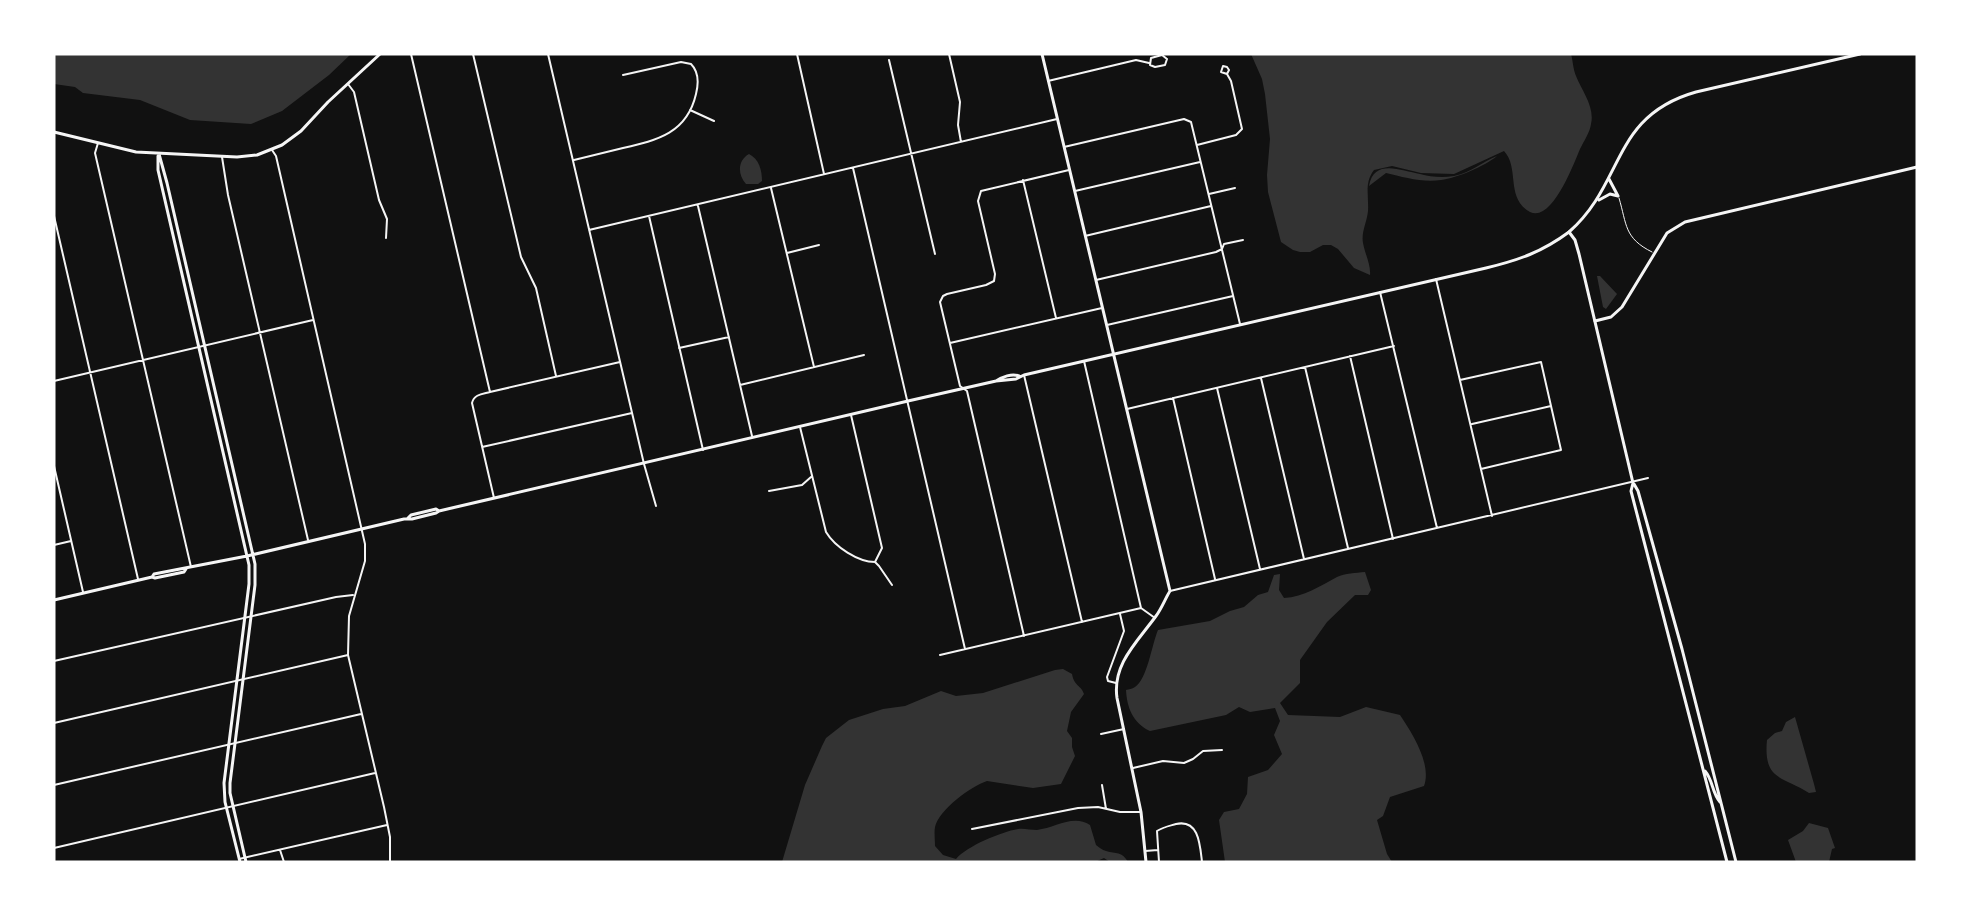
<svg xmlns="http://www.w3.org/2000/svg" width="1971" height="916" viewBox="0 0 1971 916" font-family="Helvetica,sans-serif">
<rect width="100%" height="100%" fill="#111"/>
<!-- water -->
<path fill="#333" d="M 54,54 L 351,54 L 329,75 L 282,111 L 251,124 L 190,120 L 140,100 L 83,93 L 75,87 L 54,84 Z
M 1251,54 L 1571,54 C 1573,61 1573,69 1576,76 C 1582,91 1595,107 1591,124 C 1590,132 1584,141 1580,149 C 1574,163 1552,223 1530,212 C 1505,198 1520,168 1504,151 L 1454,174 L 1421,173 L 1392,166 L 1374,170 C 1364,183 1369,196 1368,211 C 1367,222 1361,232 1363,243 C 1365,254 1371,265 1370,275 L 1354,268 L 1338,249 L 1331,245 L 1323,245 L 1310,252 L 1300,252 L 1293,250 L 1281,242 L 1268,192 L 1267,175 L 1270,139 L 1265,94 L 1262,79 Z
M 749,154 C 759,159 762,170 762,181 L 758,184 L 746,184 C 737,174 738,160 749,154 Z
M 1497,156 C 1485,166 1457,178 1441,180 C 1423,183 1403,177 1386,173 L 1369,186 C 1374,158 1401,171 1420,174 C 1430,177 1443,178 1454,176 C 1470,173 1482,162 1497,156 Z
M 1597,276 L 1600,276 L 1617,294 L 1606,309 L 1603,307 Z
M 1365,572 L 1371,590 L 1368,595 L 1355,595 L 1327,622 L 1300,660 L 1300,683 L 1280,703 L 1288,715 L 1340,717 L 1366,707 L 1400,715 C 1412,733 1432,764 1424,786 L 1390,797 L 1383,816 L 1377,820 L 1387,854 L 1392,862 L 1225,862 L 1219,820 L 1224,812 L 1239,809 L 1247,794 L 1248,777 L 1268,770 L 1282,754 L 1274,735 L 1280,721 L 1275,708 L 1250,712 L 1239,707 L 1226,715 L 1150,731 C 1133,723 1127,708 1126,690 C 1129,689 1132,689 1135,687 C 1147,680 1152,644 1158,630 L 1210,621 L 1230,611 L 1244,607 L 1258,595 L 1268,592 L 1274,575 L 1280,574 L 1279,590 L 1284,598 C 1304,597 1320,586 1337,577 C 1345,573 1356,573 1365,572 Z
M 1063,669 L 1072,674 C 1074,686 1081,685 1084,694 L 1071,712 L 1067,731 L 1072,738 L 1072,747 L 1075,756 L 1061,784 L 1033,788 L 987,781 C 971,786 939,810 935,827 C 934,832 935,840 935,846 L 943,855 L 956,859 C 967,846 1001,832 1018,829 C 1024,828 1030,830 1037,830 C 1055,828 1073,814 1090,825 L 1096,845 C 1099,847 1102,850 1106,851 C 1116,854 1122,851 1128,862 L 1110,862 L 1104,858 L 1095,862 L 782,862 L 805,785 L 822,746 L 826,738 L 849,720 L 883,709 L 905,706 L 941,691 L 956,696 L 983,693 L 1055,670 Z
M 1795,717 L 1814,784 L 1816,792 L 1809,793 C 1783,776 1763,781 1767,740 L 1775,733 L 1782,731 L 1786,722 Z
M 1809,823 L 1828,828 L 1835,848 L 1832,849 L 1829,862 L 1796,862 L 1788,840 L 1803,831 Z"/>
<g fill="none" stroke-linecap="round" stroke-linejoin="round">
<!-- service -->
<path stroke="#f5f5f5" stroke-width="1" d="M 1619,198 C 1627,225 1624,238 1652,252"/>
<!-- minor -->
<path stroke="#f5f5f5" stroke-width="2" d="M 411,54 L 490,392
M 473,54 L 521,257 L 536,288 L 556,376
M 548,54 L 644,464 L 656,506
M 797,54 L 824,174
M 949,54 L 960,102 L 958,125 L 961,142
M 1162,55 L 1167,59 L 1165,65 L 1155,67 L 1150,65 L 1151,58 Z
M 889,60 L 935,254
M 1048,81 L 1136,60 L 1149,63
M 348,84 L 354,92 L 379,200 L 387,219 L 386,238
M 690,110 L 714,121
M 98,143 L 95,153 L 191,567
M 1197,145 L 1236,135 L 1242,129 L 1231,81 L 1227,74 L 1229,70 L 1227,67 L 1223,66 L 1221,72 L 1227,74
M 1064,147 L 1184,119 L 1191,122 L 1240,324
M 272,150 L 276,156 L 365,544 L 365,561 L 349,616 L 348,655 L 384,807 L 390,837 L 390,862
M 222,157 L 228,195 L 308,540
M 574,160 C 590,156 607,152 623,148 C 658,140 687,133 696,94 C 699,82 699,72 691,64 L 681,62 L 623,75
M 853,168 L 965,649
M 1023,180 L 1056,318
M 771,188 L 814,367
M 1075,191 L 1200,162
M 1209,194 L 1235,188
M 698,206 L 752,436
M 54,216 L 138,579
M 649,216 L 703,450
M 589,230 L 1057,119
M 1085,236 L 1211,206
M 787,253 L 819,245
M 1436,279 L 1492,516
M 1096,280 L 1216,252 L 1222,249 L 1224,244 L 1243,240
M 1380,292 L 1437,528
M 1107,325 L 1233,296
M 950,343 L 1102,308
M 679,348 L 729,337
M 1350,356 L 1393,539
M 1084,361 L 1141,608
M 1305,367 L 1348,548
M 1024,375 L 1082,622
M 1261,378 L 1304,559
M 1460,380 L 1541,362 L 1561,450 L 1481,469
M 54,381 L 313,320
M 740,385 L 864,355
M 1217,388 L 1260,569
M 1173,398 L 1215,579
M 1127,409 L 1394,346
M 851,415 L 882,548 L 875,562
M 1472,424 L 1551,406
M 800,427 L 826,532 C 835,547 858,562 875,562
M 482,447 L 632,413
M 54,466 L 83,592
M 769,491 L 802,485 L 811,477
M 494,498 L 472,403 C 474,394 483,394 490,392 L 620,362
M 54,545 L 71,541
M 875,562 L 879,566 L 892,585
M 1170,591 L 1648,478
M 1024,636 L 967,391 L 960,386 L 940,302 L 943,296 L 947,294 L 986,285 L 994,281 L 995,274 L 978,201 L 981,191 L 1069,170
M 940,655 L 1141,608 L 1155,618
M 54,661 L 336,597 L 353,595
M 1116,683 L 1108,681 L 1107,677 L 1124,631 L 1120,614
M 54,723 L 348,655
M 1101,734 L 1124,729
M 1133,768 L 1163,761 L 1184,763 L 1193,759 L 1203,751 L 1222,750
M 54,785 L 361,714
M 1102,785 L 1106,809
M 972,829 L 1078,808 L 1098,807 L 1120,812 L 1141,812
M 54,848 L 375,773
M 280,850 L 284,862
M 1145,851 L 1158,850
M 239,859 L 387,825
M 1159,862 L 1157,831 C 1163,827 1169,826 1176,824 C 1199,819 1200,845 1202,862"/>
<!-- tertiary -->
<path stroke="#f5f5f5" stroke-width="3" d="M 1042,54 L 1170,591 C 1165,599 1162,608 1156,616 C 1138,641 1112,664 1117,698 L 1141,812 L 1146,862
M 54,132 L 136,152 L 237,157 L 257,155 L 282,145 L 301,131 L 328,102 L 380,54
M 159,154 L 167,183 L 255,564 L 255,585 L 230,783 L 230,793 L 246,862
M 158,156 L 158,170 L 249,565 L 249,584 L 224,783 L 225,802 L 240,862
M 1595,321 L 1611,317 L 1622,307 L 1667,233 L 1685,222 L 1917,167
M 996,381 C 1002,377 1012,373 1019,376
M 408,518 L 411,515 L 436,509 L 439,511
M 152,577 L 155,578 L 184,572 L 186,569
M 54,600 L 152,577 L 154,574 L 247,556 L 404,519 L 412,519 L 436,513 L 439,511 L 908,401 L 996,381 L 1016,379 L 1024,375 L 1486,268 C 1519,260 1542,252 1569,232"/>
<!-- secondary -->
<path stroke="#f5f5f5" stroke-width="3" d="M 1609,179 L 1618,196
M 1599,200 L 1610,194 L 1618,196
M 1634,484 L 1638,491 L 1682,649 L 1736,862
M 1705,771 C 1713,780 1712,793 1720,802
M 1727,862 L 1631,491 L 1633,483 L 1579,254 L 1575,240 L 1569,232 C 1625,183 1611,116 1696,92 L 1860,54"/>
</g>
<!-- border -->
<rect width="1971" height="916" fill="none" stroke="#ffffff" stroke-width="111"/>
</svg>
